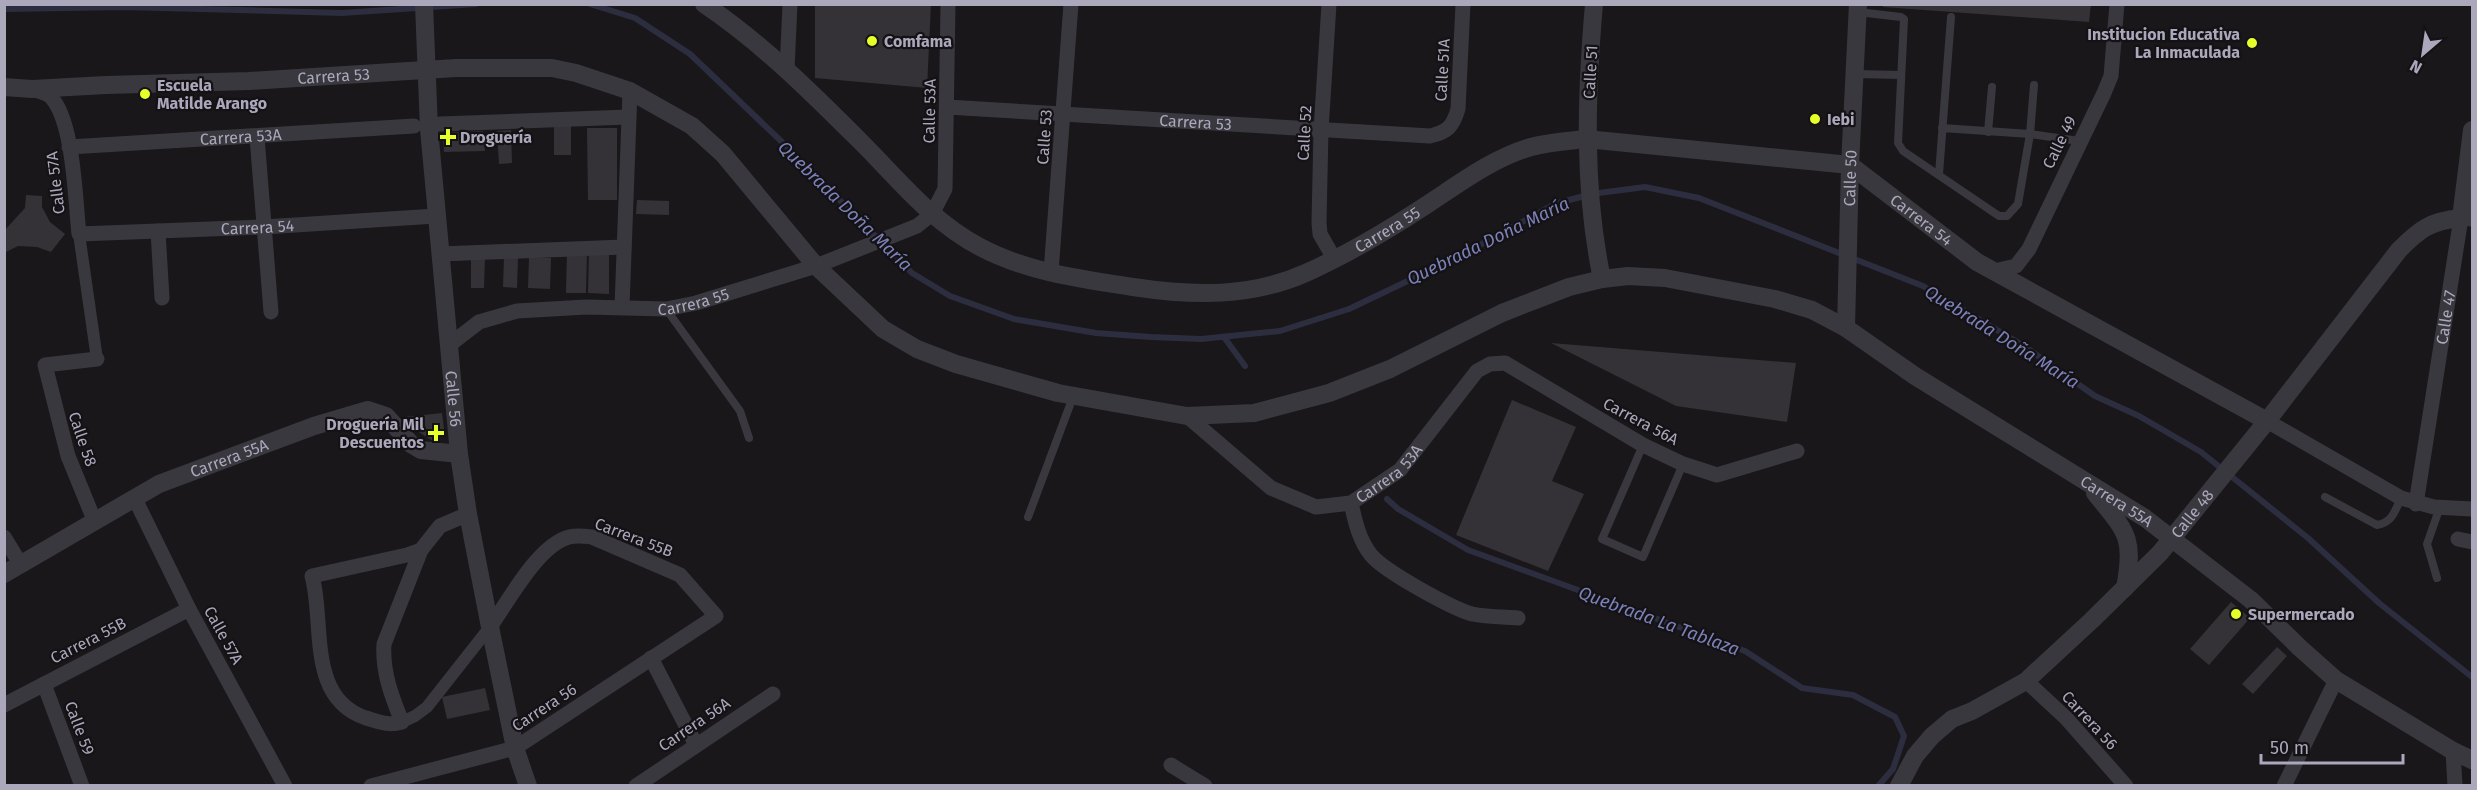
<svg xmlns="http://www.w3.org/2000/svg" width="2477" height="790" viewBox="0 0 2477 790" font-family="'Fira Sans',sans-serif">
<rect width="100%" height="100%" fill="#19171a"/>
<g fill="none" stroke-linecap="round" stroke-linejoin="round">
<!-- stream -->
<path stroke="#2c2e40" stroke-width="6" d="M 590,4 L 635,18 L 690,54 L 781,141 L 912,273 L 950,296 L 1014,319 L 1096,333 L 1151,337 L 1201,339 L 1280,331 L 1349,309 L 1460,256 L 1555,204 L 1591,194 L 1645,187 L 1699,198 L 1923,286 L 2024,346 L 2095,396 L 2139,416 L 2201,452 L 2308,538 L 2379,603 L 2472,677
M 4,9 L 125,7 L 342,13 L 476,4
M 1224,337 L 1245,366
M 1387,499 L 1398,509 L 1468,550 L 1745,651 L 1802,688 L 1853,695 L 1895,717 L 1904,736 L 1893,769 L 1878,786"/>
</g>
<!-- building -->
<path fill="#343236" d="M 815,4 L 931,4 L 927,88 L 815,78 Z
M 1883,4 L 2091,4 L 2089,22 L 1883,7 Z
M 554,125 L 571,126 L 571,155 L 554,155 Z
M 587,128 L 617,128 L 617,200 L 588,200 Z
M 511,130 L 512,163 L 499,164 L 497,131 Z
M 483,131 L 485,151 L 444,152 L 443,133 Z
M 26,195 L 42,196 L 42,207 L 50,222 L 65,234 L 51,252 L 37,247 L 18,246 L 4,253 L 4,231 L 25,208 Z
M 637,200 L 669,201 L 669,215 L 636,214 Z
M 567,250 L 587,250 L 586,293 L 566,293 Z
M 589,250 L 609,251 L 609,294 L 588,293 Z
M 504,256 L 518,257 L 517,288 L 503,287 Z
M 529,257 L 551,258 L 550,289 L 528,288 Z
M 471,258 L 485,258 L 484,288 L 471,288 Z
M 1551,343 L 1796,363 L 1787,422 L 1676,406 Z
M 1512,400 L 1576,427 L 1552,481 L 1584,494 L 1548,571 L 1456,535 Z
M 442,413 L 444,429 L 435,442 L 417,431 L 404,417 Z
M 2231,602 L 2250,618 L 2209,665 L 2190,649 Z
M 2277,647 L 2287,656 L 2253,694 L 2242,684 Z
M 485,688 L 490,710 L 447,719 L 442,697 Z"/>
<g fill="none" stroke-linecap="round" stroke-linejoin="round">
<!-- service -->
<path stroke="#3a383f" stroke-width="8" d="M 1858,12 L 1901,17 L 1904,19 L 1898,143 L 1903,151 L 1999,216 L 2007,216 L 2018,204 L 2030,134 L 2034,85
M 1856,74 L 1901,75
M 1942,128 L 2030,134 L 2079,141
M 1988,132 L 1992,87
M 1939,174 L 1951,17
M 666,309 L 740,411 L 749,438
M 1643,445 L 1602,539 L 1643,557 L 1683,464
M 2325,497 L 2377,525 C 2392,523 2395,511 2401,498
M 1028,517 L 1073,397
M 2437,578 L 2427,544 L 2440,507"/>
<!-- pedestrian -->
<path stroke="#3a383f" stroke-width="12" d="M 79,234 L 97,359
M 402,722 L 415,716 L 427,707 L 490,627"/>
<!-- minor -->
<g stroke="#3a383f" stroke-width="15">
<path d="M 1329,4 L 1321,130 L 1319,223 L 1320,234 L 1335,260"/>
<path d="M 787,70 L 790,4"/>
<path id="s1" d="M 33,89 C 38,91 46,93 50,96 C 74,120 75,199 79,234 L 264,227 L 436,216"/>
<path id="s2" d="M 947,107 L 1430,136 C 1448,132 1453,126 1458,109 L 1463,4"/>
<path d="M 440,124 L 628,117"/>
<path d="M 257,137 L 271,312"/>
<path id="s3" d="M 69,147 L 414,126"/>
<path d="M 158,231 L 162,298"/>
<path d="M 440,254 L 624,247"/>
<path d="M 1994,271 L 2016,266 L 2029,249 L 2104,93 L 2111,76 L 2117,4"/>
<path d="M 1051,272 L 1071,4"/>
<path d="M 622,307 L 630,91"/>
<path id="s4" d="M 448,346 L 479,322 L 517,311 L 586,307 L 666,309 L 696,303 L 816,266 L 917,226 L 932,214 L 945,189 L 948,4"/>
<path id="s5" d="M 1187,416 L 1271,488 L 1316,507 L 1351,503 L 1400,470 L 1477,371 L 1490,364 L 1505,363 L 1643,445 L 1683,464 L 1717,475 L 1797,451"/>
<path d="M 2267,421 L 2401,498 L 2434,507 L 2472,509"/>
<path d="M 135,499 L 189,609 L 285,786"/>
<path d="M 1351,503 C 1355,521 1359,540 1371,555 C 1384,571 1451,608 1472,614 C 1486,617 1503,617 1518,618"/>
<path id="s6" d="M 2416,504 L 2461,218 L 2472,219"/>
<path d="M 95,522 L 68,456 L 45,365 L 97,359"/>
<path d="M 4,537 L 21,565"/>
<path d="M 2458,539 L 2472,542"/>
<path d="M 421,550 L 407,555 L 312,576 C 325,622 306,698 366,718 C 380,722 388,726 402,722 C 392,697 382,672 384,644 L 421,550 L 440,526 L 468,514"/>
<path d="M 651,658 L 696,745"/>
<path d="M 2026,681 L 2066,718 L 2126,786"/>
<path d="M 44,684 L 82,786"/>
<path d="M 4,705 L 189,609"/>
<path d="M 2453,751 L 2455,786"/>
<path d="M 1171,765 L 1205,786"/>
<path d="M 371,786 L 515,748 L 716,616 L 680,575 L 592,537 C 584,536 577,535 569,537 C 538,545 508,602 490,627"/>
<path d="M 636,786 L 773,694"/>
<path d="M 2284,786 L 2336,680"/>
</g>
<!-- tertiary -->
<g stroke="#3a383f" stroke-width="18">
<path id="s7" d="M 424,4 L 429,129 L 459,454 L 468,514 L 490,627 L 515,748 L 528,786"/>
<path id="s8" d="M 704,4 C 762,43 813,94 862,143 C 899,180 932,222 980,247 C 1027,272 1081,279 1133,287 C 1193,296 1251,298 1308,272 C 1350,253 1390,229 1428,204 C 1460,183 1493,158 1531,147 C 1549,142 1568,141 1586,139 L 1850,165"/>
<path d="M 1594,4 C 1586,96 1583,189 1602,279"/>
<path id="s9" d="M 4,87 L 32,89 L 106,85 L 249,81 L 456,68 L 552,68 L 576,73 L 630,91 L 692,126 L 723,154 L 816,266 L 883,329 L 917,349 L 956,364 L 1058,393 L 1187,416 L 1254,413 L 1329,393 L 1390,369 L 1502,313 L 1569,287 L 1602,279 L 1628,276 L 1665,278 L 1775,299 L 1812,310 L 1846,328 L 1915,376 L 2145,518 L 2251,600 L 2300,648 L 2336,680 L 2453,751 L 2472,760"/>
<path id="s10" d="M 1850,165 L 1977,262 L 2267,421"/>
<path id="s11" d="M 1846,328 L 1850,165 L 1858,4"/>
<path d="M 2095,493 C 2126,532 2135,536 2125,588"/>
<path id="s12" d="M 4,574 L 159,484 L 314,426 L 368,410 L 386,416 L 411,444 L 421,450 L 459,454"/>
<path id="s13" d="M 1899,786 L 1915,756 L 1932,736 L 1952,719 L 1972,711 L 2026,681 L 2092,620 L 2160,553 L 2267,421 L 2399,250 C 2420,229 2430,221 2461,218 L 2472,130"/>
</g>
</g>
<!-- markers -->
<g fill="#e6ff2a" stroke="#141215" stroke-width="2">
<circle cx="872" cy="41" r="6"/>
<circle cx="2252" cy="43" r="6"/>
<circle cx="145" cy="94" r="6"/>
<circle cx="1815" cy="119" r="6"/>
<path d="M445 128h6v6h6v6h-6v6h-6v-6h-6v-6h6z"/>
<path d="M433 424h6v6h6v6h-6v6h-6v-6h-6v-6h6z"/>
<circle cx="2236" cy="614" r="6"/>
</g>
<g text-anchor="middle" stroke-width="4.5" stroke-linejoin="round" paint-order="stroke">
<!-- poi labels -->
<g font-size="16" font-weight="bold" fill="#aba8bb" stroke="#141215" text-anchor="start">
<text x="2240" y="40" text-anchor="end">Institucion Educativa<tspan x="2240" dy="18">La Inmaculada</tspan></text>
<text x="884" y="47">Comfama</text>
<text x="157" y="91">Escuela<tspan x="157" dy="18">Matilde Arango</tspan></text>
<text x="1827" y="125">Iebi</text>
<text x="460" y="143">Droguería</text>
<text x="424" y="430" text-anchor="end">Droguería Mil<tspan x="424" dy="18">Descuentos</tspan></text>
<text x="2248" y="620">Supermercado</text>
</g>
<!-- street labels -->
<g font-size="16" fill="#aba8bb" stroke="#141215">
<text transform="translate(1442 70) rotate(-87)" y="6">Calle 51A</text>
<text transform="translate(1590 72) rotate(-87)" y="6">Calle 51</text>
<text dy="6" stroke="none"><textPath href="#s9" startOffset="330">Carrera 53</textPath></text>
<text transform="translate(929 111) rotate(-89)" y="6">Calle 53A</text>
<text dy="6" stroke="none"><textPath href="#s2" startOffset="249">Carrera 53</textPath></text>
<text transform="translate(1304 133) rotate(-87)" y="6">Calle 52</text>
<text dy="6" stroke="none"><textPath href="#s3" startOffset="172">Carrera 53A</textPath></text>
<text transform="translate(1044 137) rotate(-86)" y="6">Calle 53</text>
<text transform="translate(2059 142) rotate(-64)" y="6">Calle 49</text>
<text dy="6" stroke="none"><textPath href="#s11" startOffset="150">Calle 50</textPath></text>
<text transform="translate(55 183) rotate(-97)" y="6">Calle 57A</text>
<text dy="6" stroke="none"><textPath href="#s10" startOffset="90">Carrera 54</textPath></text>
<text dy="6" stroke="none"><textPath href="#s1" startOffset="340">Carrera 54</textPath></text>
<text dy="6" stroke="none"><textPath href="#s8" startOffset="796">Carrera 55</textPath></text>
<text dy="6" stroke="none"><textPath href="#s4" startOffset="256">Carrera 55</textPath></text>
<text dy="6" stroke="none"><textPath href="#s6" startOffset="189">Calle 47</textPath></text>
<text dy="6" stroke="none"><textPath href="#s7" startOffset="396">Calle 56</textPath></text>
<text transform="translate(1641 421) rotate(28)" y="6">Carrera 56A</text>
<text transform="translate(83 439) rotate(71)" y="6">Calle 58</text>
<text dy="6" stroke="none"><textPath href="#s12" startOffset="254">Carrera 55A</textPath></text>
<text dy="6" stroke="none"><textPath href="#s5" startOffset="243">Carrera 53A</textPath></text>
<text dy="6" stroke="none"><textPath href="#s9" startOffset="2314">Carrera 55A</textPath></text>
<text dy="6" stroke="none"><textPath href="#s13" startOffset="406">Calle 48</textPath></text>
<text transform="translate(634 537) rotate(21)" y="6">Carrera 55B</text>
<text transform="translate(224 635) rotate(61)" y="6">Calle 57A</text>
<text transform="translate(88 640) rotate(-27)" y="6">Carrera 55B</text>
<text transform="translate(544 707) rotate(-33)" y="6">Carrera 56</text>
<text transform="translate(2090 720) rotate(47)" y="6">Carrera 56</text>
<text transform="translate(694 724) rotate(-34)" y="6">Carrera 56A</text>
<text transform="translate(80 728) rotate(69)" y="6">Calle 59</text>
</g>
<!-- water labels -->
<g font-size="18" font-style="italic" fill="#7c81b9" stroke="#141215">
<text transform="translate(845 206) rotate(44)" y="6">Quebrada Doña María</text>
<text transform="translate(1488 241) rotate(-26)" y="6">Quebrada Doña María</text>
<text transform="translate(2002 337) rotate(32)" y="6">Quebrada Doña María</text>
<text transform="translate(1659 621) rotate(20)" y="6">Quebrada La Tablaza</text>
</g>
</g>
<!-- border -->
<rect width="2477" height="790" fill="none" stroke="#aba8bb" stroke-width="12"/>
<!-- north arrow -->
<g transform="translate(2423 54) rotate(209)" stroke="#141215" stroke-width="4.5" paint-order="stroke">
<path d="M0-4.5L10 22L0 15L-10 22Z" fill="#aba8bb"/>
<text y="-9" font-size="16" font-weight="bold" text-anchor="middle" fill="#aba8bb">N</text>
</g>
<!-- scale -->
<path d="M2261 754v9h142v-9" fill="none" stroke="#aba8bb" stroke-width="3"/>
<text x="2270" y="754" font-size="18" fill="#aba8bb" stroke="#141215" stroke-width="4.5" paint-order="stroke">50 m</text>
</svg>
